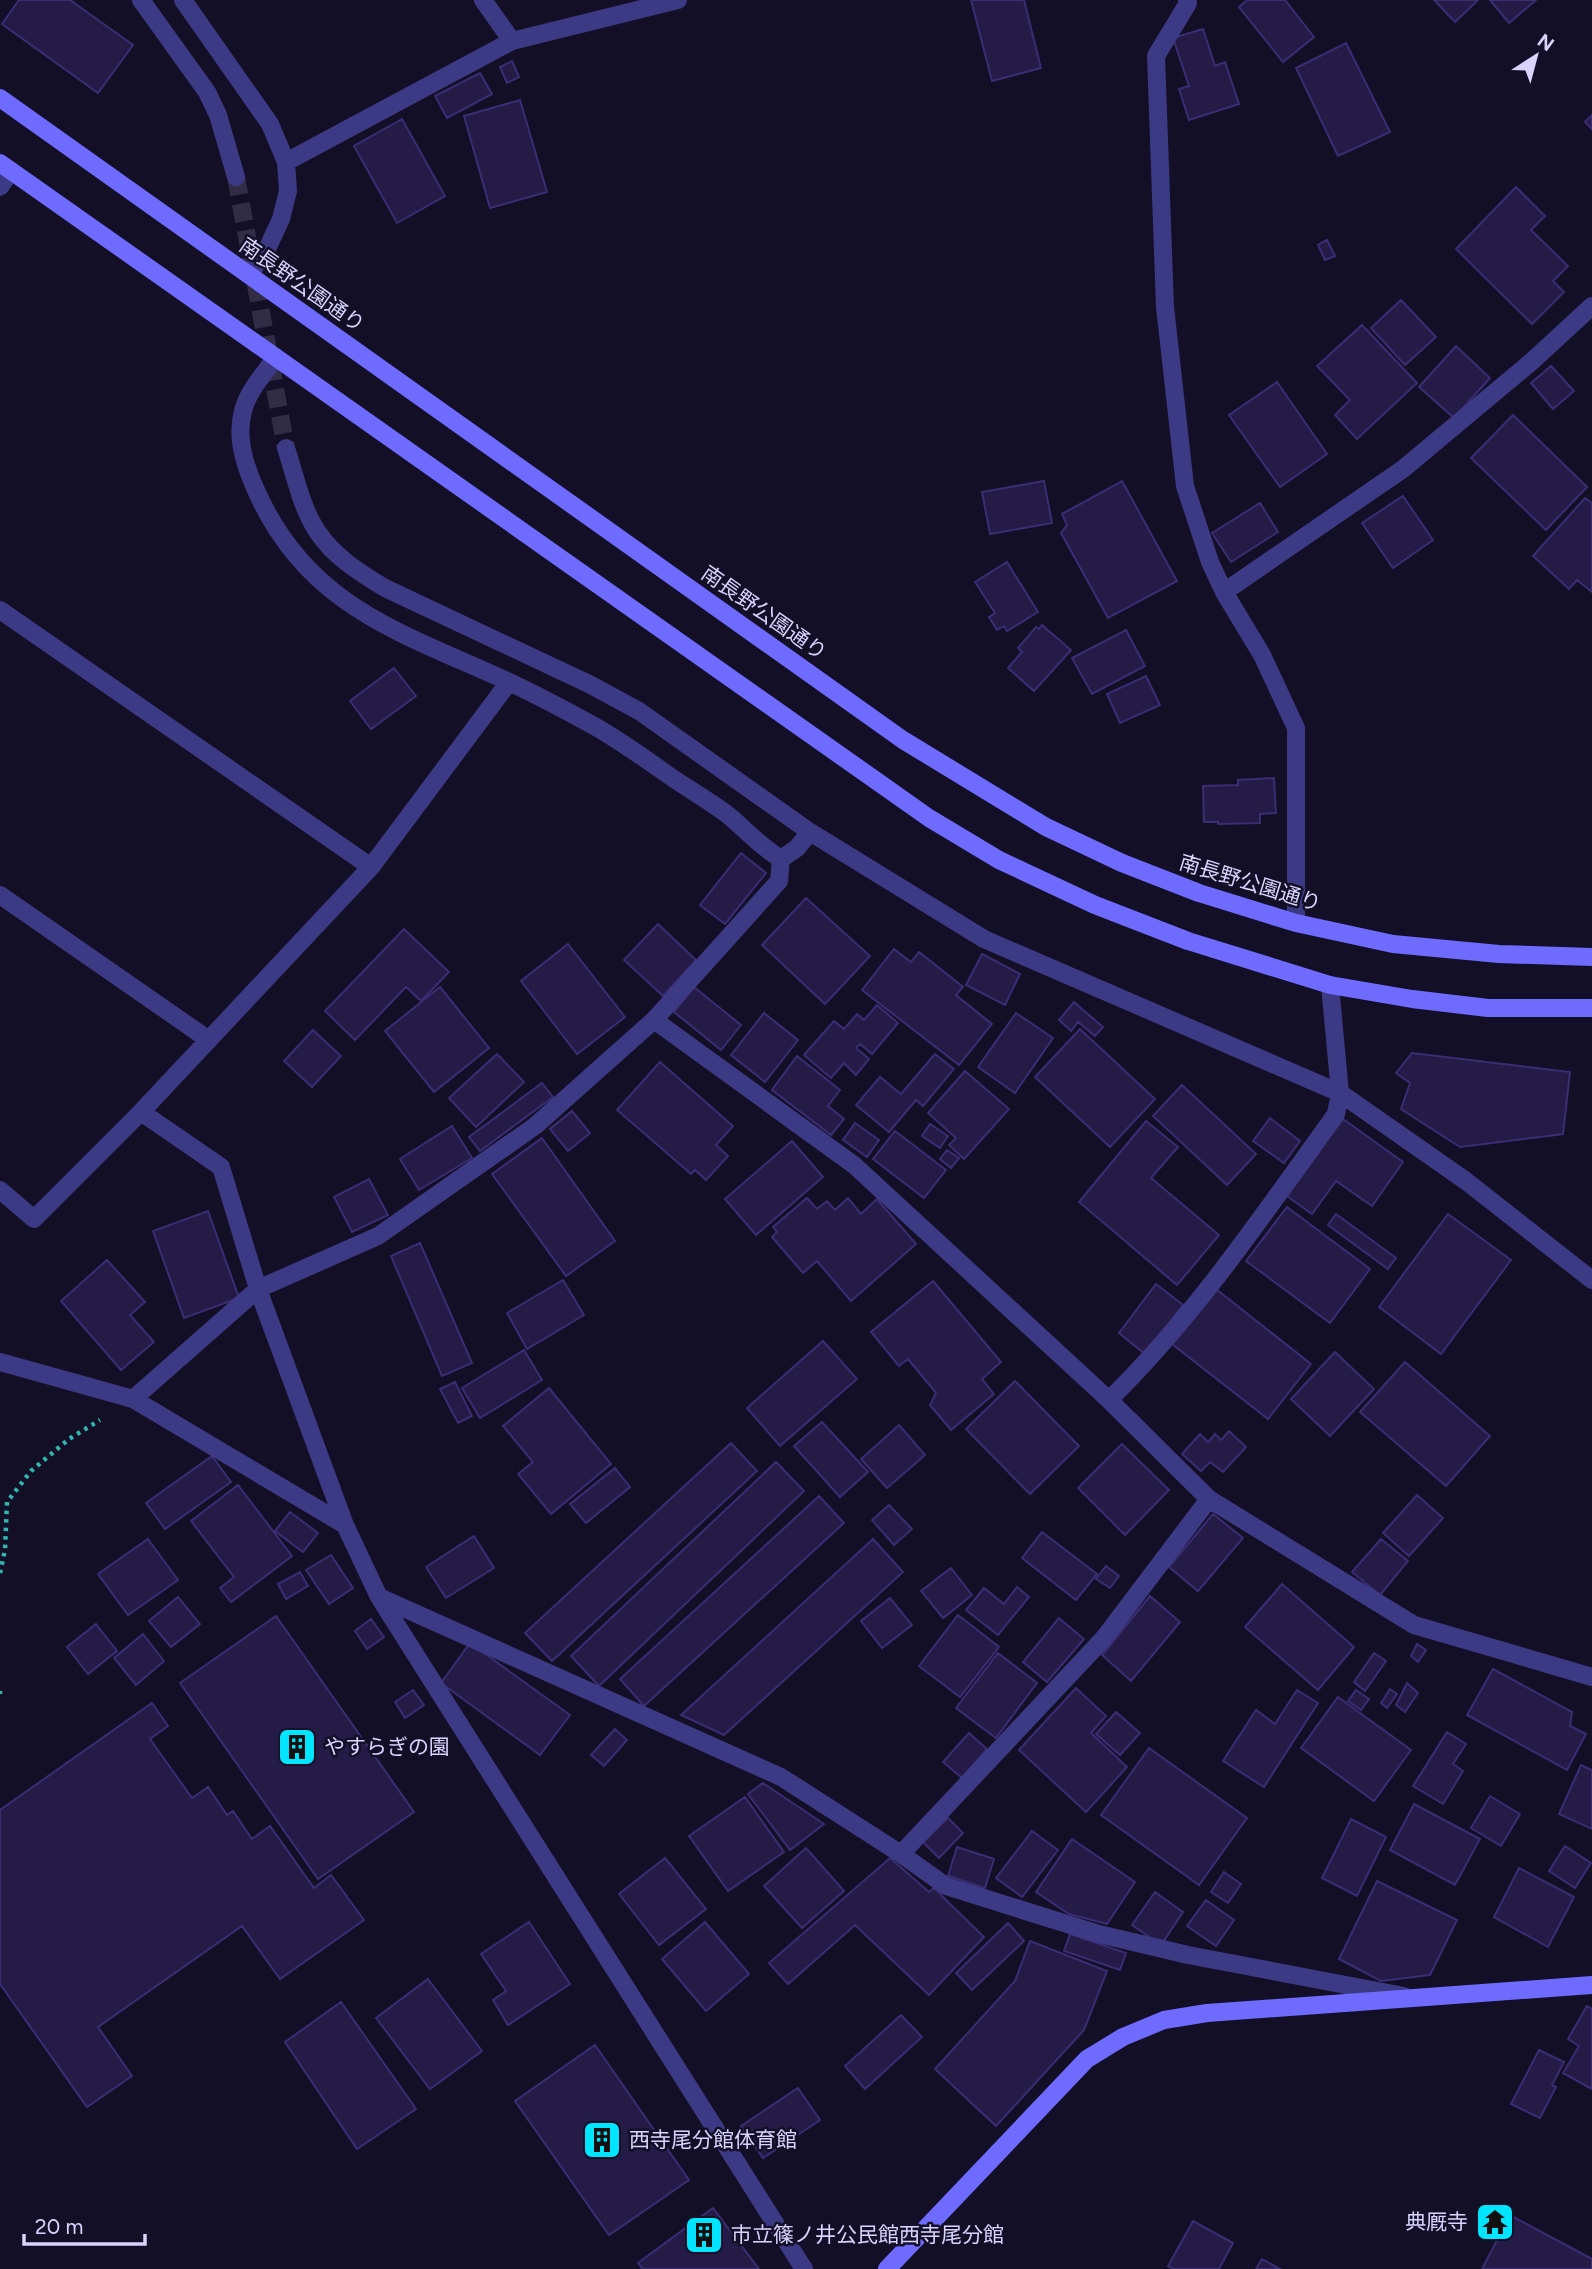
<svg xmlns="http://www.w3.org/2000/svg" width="1592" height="2269" viewBox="0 0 1592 2269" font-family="Figtree,'Noto Sans JP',sans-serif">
<rect width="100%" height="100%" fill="#130f26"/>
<!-- building -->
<path fill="#241b47" stroke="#3b2d73" stroke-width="2" d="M 19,0 L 70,0 L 133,45 L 98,93 L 2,24 Z
M 971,0 L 1024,0 L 1041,68 L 992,81 Z
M 1247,0 L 1285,0 L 1314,37 L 1283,62 L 1239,7 Z
M 1434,0 L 1478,0 L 1455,22 Z
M 1490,0 L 1536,0 L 1509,23 Z
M 1203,29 L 1215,66 L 1225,62 L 1239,104 L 1189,120 L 1179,89 L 1189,86 L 1173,38 Z
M 1346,43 L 1390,132 L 1338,156 L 1296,68 Z
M 512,61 L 519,77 L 507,83 L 500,67 Z
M 480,73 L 492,94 L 447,118 L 435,96 Z
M 520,100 L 547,192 L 490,208 L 464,116 Z
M 1592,115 L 1592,129 L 1585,122 Z
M 402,119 L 445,196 L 397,223 L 354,146 Z
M 1516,187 L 1545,216 L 1531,230 L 1568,266 L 1553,281 L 1564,292 L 1532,324 L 1456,249 Z
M 1327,240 L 1335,256 L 1325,260 L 1318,245 Z
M 1401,300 L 1436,337 L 1405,365 L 1371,328 Z
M 1362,325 L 1417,383 L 1357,439 L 1335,415 L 1350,400 L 1317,366 Z
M 1456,346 L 1490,378 L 1454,418 L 1419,387 Z
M 1551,366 L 1574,391 L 1553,409 L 1531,383 Z
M 1277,382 L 1327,454 L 1280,487 L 1229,415 Z
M 1513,415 L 1587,487 L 1546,530 L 1471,458 Z
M 1044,481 L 1052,523 L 990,534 L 982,492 Z
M 1122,481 L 1177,581 L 1108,618 L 1061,533 L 1067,525 L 1062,514 Z
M 1403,496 L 1433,540 L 1393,568 L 1362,523 Z
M 1585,498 L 1592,503 L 1592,592 L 1577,580 L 1569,589 L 1533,556 Z
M 1260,503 L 1278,532 L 1231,562 L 1212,533 Z
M 1007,562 L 1038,612 L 1007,631 L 1004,626 L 997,630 L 989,617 L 995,613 L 975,582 Z
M 1042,625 L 1071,650 L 1034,691 L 1008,668 L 1022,652 L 1018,648 L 1036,627 L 1039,629 Z
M 1126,630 L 1145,666 L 1092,694 L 1072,658 Z
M 394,668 L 416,696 L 371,729 L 350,701 Z
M 1146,676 L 1160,705 L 1120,723 L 1107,694 Z
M 1274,778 L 1276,813 L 1260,814 L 1260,823 L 1218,824 L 1218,822 L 1204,822 L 1203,786 L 1238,785 L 1238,780 Z
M 741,853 L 766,873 L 725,924 L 700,905 Z
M 806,898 L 870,956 L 825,1004 L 762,945 Z
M 658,924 L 696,960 L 663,996 L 624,960 Z
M 404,929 L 449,972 L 421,1001 L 406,987 L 355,1040 L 325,1011 Z
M 568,944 L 625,1017 L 577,1054 L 521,981 Z
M 894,949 L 911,962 L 919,952 L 963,987 L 956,995 L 992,1024 L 959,1065 L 862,990 Z
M 982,954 L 1020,974 L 1005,1005 L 966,985 Z
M 440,987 L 489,1048 L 434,1092 L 385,1031 Z
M 694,987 L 741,1025 L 721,1050 L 674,1012 Z
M 1074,1002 L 1103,1027 L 1095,1036 L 1078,1022 L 1071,1031 L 1059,1020 Z
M 877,1005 L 898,1023 L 872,1054 L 860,1044 L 856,1048 L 869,1059 L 856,1075 L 844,1063 L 831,1078 L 804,1055 L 834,1021 L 844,1029 L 857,1014 L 864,1020 Z
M 764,1013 L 798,1040 L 765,1082 L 731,1055 Z
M 1016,1013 L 1053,1038 L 1015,1093 L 978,1067 Z
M 1080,1029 L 1155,1099 L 1110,1147 L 1035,1077 Z
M 313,1030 L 341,1056 L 312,1087 L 284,1061 Z
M 1412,1053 L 1570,1072 L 1563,1134 L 1460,1147 L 1401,1109 L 1410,1083 L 1396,1073 Z
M 497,1054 L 524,1082 L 476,1127 L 449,1098 Z
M 935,1054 L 954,1069 L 923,1106 L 916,1100 L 889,1132 L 856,1105 L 880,1077 L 901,1094 Z
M 797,1056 L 840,1090 L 828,1106 L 844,1119 L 831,1135 L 772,1090 Z
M 660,1062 L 733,1126 L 716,1145 L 728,1156 L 706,1180 L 695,1170 L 691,1174 L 617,1110 Z
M 965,1071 L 1009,1109 L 964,1159 L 949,1145 L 956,1138 L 928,1113 Z
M 542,1083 L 553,1097 L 480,1151 L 469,1137 Z
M 1182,1085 L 1256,1154 L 1227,1185 L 1153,1116 Z
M 572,1111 L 590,1133 L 568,1151 L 550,1129 Z
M 1270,1118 L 1300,1141 L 1284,1163 L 1253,1141 Z
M 1343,1119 L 1403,1162 L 1372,1206 L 1336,1181 L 1312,1214 L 1287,1196 Z
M 1146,1121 L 1178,1147 L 1151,1178 L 1219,1235 L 1177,1285 L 1079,1202 Z
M 855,1123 L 879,1140 L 867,1157 L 843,1140 Z
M 930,1124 L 948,1136 L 940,1148 L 922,1136 Z
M 452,1126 L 472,1158 L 419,1190 L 400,1159 Z
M 895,1131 L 946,1170 L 924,1198 L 873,1159 Z
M 542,1138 L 615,1241 L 566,1276 L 492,1174 Z
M 792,1141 L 823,1177 L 756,1235 L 725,1199 Z
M 947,1150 L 959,1158 L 951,1168 L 940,1159 Z
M 369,1179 L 388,1215 L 352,1232 L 334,1197 Z
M 807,1198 L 817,1209 L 827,1201 L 835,1210 L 848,1198 L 861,1214 L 877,1199 L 916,1244 L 851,1301 L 817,1261 L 803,1273 L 772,1237 L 777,1232 L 773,1227 Z
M 1287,1207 L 1370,1269 L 1330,1323 L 1246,1261 Z
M 208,1211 L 239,1298 L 184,1318 L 153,1231 Z
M 1336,1214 L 1396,1258 L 1388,1269 L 1328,1225 Z
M 1448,1214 L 1511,1260 L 1441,1354 L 1379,1307 Z
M 420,1243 L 472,1363 L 442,1376 L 391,1256 Z
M 107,1260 L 145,1302 L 130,1315 L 154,1342 L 121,1370 L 61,1301 Z
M 563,1280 L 584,1315 L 527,1349 L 507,1313 Z
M 933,1281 L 1001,1362 L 982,1379 L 994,1394 L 951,1430 L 930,1405 L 936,1393 L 908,1359 L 899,1366 L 871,1332 Z
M 1156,1284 L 1183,1305 L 1145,1354 L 1119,1333 Z
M 1216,1289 L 1311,1364 L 1268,1419 L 1172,1344 Z
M 823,1341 L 857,1379 L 780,1446 L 747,1408 Z
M 524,1350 L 542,1380 L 480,1418 L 462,1388 Z
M 1335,1352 L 1374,1389 L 1330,1436 L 1291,1399 Z
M 1405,1362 L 1490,1436 L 1446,1486 L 1360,1412 Z
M 1015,1381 L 1079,1446 L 1030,1494 L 966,1429 Z
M 455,1382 L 472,1416 L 458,1423 L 440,1389 Z
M 549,1388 L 611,1464 L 551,1514 L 518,1474 L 533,1462 L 503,1426 Z
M 822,1422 L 868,1472 L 840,1497 L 794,1446 Z
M 899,1425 L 925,1455 L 887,1488 L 861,1459 Z
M 1229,1431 L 1246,1447 L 1223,1472 L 1210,1462 L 1201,1471 L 1182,1454 L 1200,1434 L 1208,1442 L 1215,1434 L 1221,1440 Z
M 731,1443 L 757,1471 L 552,1661 L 525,1633 Z
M 1122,1444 L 1169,1490 L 1125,1535 L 1078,1488 Z
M 212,1456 L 231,1482 L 165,1529 L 146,1503 Z
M 776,1462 L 804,1491 L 599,1686 L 571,1656 Z
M 615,1468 L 630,1487 L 586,1523 L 570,1504 Z
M 238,1485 L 292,1556 L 231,1602 L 220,1588 L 234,1577 L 191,1521 Z
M 1417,1495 L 1443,1518 L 1409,1556 L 1383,1533 Z
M 819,1496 L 844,1523 L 644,1706 L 620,1679 Z
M 889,1505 L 912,1529 L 894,1545 L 872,1520 Z
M 290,1512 L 318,1533 L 303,1552 L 275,1531 Z
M 1213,1514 L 1243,1538 L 1198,1591 L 1169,1567 Z
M 1042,1532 L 1097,1574 L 1076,1600 L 1022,1558 Z
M 474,1536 L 494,1568 L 446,1598 L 426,1567 Z
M 148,1539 L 178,1580 L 128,1615 L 98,1574 Z
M 873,1539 L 903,1572 L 724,1735 L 681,1715 Z
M 1381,1539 L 1408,1561 L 1380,1595 L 1352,1572 Z
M 331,1555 L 353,1588 L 329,1604 L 306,1570 Z
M 1106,1566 L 1119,1576 L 1110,1588 L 1096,1579 Z
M 951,1568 L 972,1595 L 943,1618 L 921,1591 Z
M 300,1572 L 308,1586 L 286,1599 L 278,1584 Z
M 1282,1584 L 1354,1647 L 1318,1690 L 1245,1627 Z
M 1017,1587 L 1029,1597 L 998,1635 L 966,1610 L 984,1588 L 1004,1604 Z
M 1150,1596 L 1180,1622 L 1131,1681 L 1102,1655 Z
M 178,1597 L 200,1624 L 171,1647 L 149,1621 Z
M 890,1598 L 912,1625 L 882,1648 L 861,1621 Z
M 958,1615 L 999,1647 L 960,1697 L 919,1666 Z
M 276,1616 L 414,1812 L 318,1879 L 180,1683 Z
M 1059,1618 L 1084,1639 L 1047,1682 L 1023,1662 Z
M 371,1619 L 384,1637 L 367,1649 L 355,1631 Z
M 96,1624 L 117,1651 L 88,1674 L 67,1647 Z
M 143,1634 L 164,1661 L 136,1685 L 114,1658 Z
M 470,1643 L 570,1715 L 540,1755 L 441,1683 Z
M 1417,1644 L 1426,1650 L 1418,1662 L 1411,1656 Z
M 998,1653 L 1037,1683 L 996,1738 L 956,1708 Z
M 1374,1653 L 1386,1661 L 1365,1691 L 1354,1682 Z
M 1493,1669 L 1572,1712 L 1570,1726 L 1586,1734 L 1567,1770 L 1467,1715 Z
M 1407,1683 L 1418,1693 L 1405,1712 L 1396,1705 Z
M 1076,1688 L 1106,1716 L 1091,1733 L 1127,1767 L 1086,1812 L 1019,1750 Z
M 1390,1689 L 1397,1694 L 1387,1708 L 1381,1703 Z
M 413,1690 L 424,1705 L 405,1718 L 395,1702 Z
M 1297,1690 L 1318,1703 L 1264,1787 L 1223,1761 L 1256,1710 L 1275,1724 Z
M 1356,1690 L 1369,1699 L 1361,1710 L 1348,1701 Z
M 1338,1697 L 1411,1750 L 1374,1801 L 1301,1748 Z
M 152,1703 L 168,1726 L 150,1739 L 192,1798 L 208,1787 L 227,1815 L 233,1811 L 252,1839 L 270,1826 L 314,1888 L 331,1875 L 364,1920 L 280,1979 L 242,1926 L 98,2027 L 132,2076 L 87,2107 L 0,1984 L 0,1810 Z
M 1116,1712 L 1140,1733 L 1120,1755 L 1096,1734 Z
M 615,1729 L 627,1740 L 604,1766 L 591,1755 Z
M 1447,1732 L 1466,1744 L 1453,1764 L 1463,1771 L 1443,1804 L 1413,1786 Z
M 969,1733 L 987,1749 L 962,1778 L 943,1762 Z
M 1149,1748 L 1247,1818 L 1199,1885 L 1101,1815 Z
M 1581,1765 L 1592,1770 L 1592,1829 L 1559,1814 Z
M 763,1783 L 824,1824 L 790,1850 L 748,1794 Z
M 1490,1796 L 1520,1814 L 1501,1846 L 1471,1828 Z
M 745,1797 L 784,1852 L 728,1891 L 689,1836 Z
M 1414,1804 L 1480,1839 L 1455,1885 L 1390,1850 Z
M 948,1818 L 963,1833 L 939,1858 L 923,1842 Z
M 1351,1819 L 1386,1837 L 1357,1896 L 1322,1878 Z
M 1032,1831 L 1058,1850 L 1022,1897 L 996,1878 Z
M 1072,1839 L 1135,1882 L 1107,1924 L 1069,1914 L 1036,1892 Z
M 1565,1846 L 1591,1863 L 1575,1888 L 1549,1871 Z
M 957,1847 L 994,1859 L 985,1888 L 948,1876 Z
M 806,1848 L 844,1891 L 802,1928 L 764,1886 Z
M 665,1858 L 706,1909 L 659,1945 L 619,1894 Z
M 890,1858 L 929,1892 L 934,1888 L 984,1937 L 929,1995 L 855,1925 L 788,1984 L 769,1963 Z
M 1519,1868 L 1574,1897 L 1548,1947 L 1494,1917 Z
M 1224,1872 L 1241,1884 L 1228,1903 L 1211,1892 Z
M 1377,1881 L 1457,1920 L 1430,1975 L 1381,1981 L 1339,1959 Z
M 1155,1892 L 1183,1912 L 1161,1945 L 1132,1925 Z
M 1206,1900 L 1234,1920 L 1216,1946 L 1187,1926 Z
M 529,1922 L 570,1984 L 508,2025 L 493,2000 L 506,1991 L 481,1954 Z
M 705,1922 L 749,1974 L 706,2011 L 662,1959 Z
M 1008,1923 L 1024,1941 L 972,1990 L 956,1973 Z
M 1070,1934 L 1126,1953 L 1120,1970 L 1064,1951 Z
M 1030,1941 L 1107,1971 L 1084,2030 L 996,2126 L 935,2069 L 1015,1981 Z
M 428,1979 L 482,2051 L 430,2089 L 376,2018 Z
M 341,2002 L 416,2109 L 357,2149 L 285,2042 Z
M 1587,2006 L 1592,2009 L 1592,2089 L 1563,2073 L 1579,2046 L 1568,2039 Z
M 901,2015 L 922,2037 L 865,2089 L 845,2066 Z
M 595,2045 L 689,2180 L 609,2235 L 515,2101 Z
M 1539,2050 L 1564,2062 L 1552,2085 L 1556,2087 L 1540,2118 L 1511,2104 Z
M 798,2088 L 820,2120 L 763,2158 L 741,2126 Z
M 713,2208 L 759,2269 L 643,2269 L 638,2263 Z
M 1510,2215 L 1592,2259 L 1592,2269 L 1482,2269 Z
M 1193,2221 L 1233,2243 L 1219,2269 L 1174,2269 L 1168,2266 Z
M 1262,2259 L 1280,2269 L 1256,2269 Z"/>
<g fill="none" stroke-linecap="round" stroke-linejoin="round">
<!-- street-tunnel -->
<path stroke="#312d47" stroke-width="18" stroke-dasharray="18 9" stroke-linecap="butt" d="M 236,177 L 286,448"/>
<!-- path -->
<path stroke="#2fb8b0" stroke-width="4.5" stroke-dasharray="3.5 5" stroke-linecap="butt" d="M 0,1573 L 5,1550 L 7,1502 L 31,1471 L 69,1439 L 100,1420
M 0,1691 L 0,1694"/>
<!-- street -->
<path stroke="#3d3a85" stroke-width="18" d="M 141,0 L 207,92 L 218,115 L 236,177
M 183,0 L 270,124 L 286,162 L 288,191 L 281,219 L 268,247 L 249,275
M 483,0 L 512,41
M 1187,0 L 1188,3 L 1156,56 L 1165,307 L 1185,486 L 1210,562 L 1224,592 L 1262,655 L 1296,728 L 1296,923
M 286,162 L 512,41 L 678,0
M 0,187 L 11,171
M 276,357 C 264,374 248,391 243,411 C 236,436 245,466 255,488 C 306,606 400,632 507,681 C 537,695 567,711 596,727 C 622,742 647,760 671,777 C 690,790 710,801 728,815 C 746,830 761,847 781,859 L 797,848 L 810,832
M 286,448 C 295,475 301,507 317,531 C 333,556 360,573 385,588 L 589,684 L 639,711 L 810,832 L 984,939 L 1340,1093 L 1336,1114 C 1265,1212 1196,1315 1109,1400
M 1224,592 L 1403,469 L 1530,363 L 1592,306
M 0,610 L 371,867
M 0,895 L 209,1040
M 1330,985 L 1340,1093 L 1466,1181 L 1592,1280
M 654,1020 L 854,1165 L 1109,1400 L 1209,1499 L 1414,1625 L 1592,1677
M 141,1112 L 221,1167 L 258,1289 L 345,1525
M 0,1190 L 34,1219 L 141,1112 L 371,867 L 509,682
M 0,1362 L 133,1399 L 345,1525 L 379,1597 L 804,2269
M 133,1399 L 258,1289 L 378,1236 L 535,1126 L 654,1020 L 779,881 L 781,859
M 379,1597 L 781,1777 L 901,1854 L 946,1886 L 1099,1934 L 1188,1955 L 1404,1996
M 901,1854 L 1104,1638 L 1209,1499"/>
<!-- secondary -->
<path stroke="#6f6bff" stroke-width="18" d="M 0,98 L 903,740 L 1046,827 L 1122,863 L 1199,893 L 1296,923 L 1393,944 L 1499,954 L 1592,957
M 0,163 L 929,818 L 999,860 L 1095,905 L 1188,941 L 1330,985 L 1412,999 L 1488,1008 L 1592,1008
M 887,2269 L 1087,2059 L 1123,2037 L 1164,2020 L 1207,2013 L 1592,1985"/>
</g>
<!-- icons -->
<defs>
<symbol id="building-square" viewBox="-11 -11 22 22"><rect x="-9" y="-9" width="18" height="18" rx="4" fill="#00e5ff" stroke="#130f26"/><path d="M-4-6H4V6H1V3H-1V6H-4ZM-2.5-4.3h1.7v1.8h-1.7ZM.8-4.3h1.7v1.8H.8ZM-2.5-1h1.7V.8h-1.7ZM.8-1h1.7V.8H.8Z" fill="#111"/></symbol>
<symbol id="temple-square" viewBox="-11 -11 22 22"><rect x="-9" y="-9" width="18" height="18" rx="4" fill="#00e5ff" stroke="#130f26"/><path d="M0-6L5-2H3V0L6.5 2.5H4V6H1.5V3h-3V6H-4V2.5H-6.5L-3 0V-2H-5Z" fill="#111"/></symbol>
</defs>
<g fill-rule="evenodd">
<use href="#building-square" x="275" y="1725" width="44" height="44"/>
<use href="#building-square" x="580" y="2118" width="44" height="44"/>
<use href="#temple-square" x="1473" y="2200" width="44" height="44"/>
<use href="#building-square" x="682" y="2213" width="44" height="44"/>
</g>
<g text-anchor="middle" stroke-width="5" stroke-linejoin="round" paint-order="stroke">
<!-- street labels -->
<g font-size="21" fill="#d9d4ff" stroke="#130f26">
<text transform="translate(302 285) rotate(35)" y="7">南長野公園通り</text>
<text transform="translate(764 613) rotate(35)" y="7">南長野公園通り</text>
<text transform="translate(1250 883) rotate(17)" y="7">南長野公園通り</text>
</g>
<!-- poi labels -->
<g font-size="21" fill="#d9d4ff" stroke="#130f26" text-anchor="start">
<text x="324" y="1754">やすらぎの園</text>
<text x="629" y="2147">西寺尾分館体育館</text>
<text x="1468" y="2229" text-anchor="end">典厩寺</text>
<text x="731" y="2242">市立篠ノ井公民館西寺尾分館</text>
</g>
</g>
<!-- north arrow -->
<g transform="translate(1536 56) rotate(36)" stroke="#130f26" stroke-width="5" paint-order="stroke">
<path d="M0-5L12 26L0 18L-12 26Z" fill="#d9d4ff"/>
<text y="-10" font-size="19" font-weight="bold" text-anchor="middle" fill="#d9d4ff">N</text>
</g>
<!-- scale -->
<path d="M24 2234v10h121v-10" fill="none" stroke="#d9d4ff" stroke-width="3.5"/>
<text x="35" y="2234" font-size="21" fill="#d9d4ff" stroke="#130f26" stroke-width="5" paint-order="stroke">20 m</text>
</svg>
